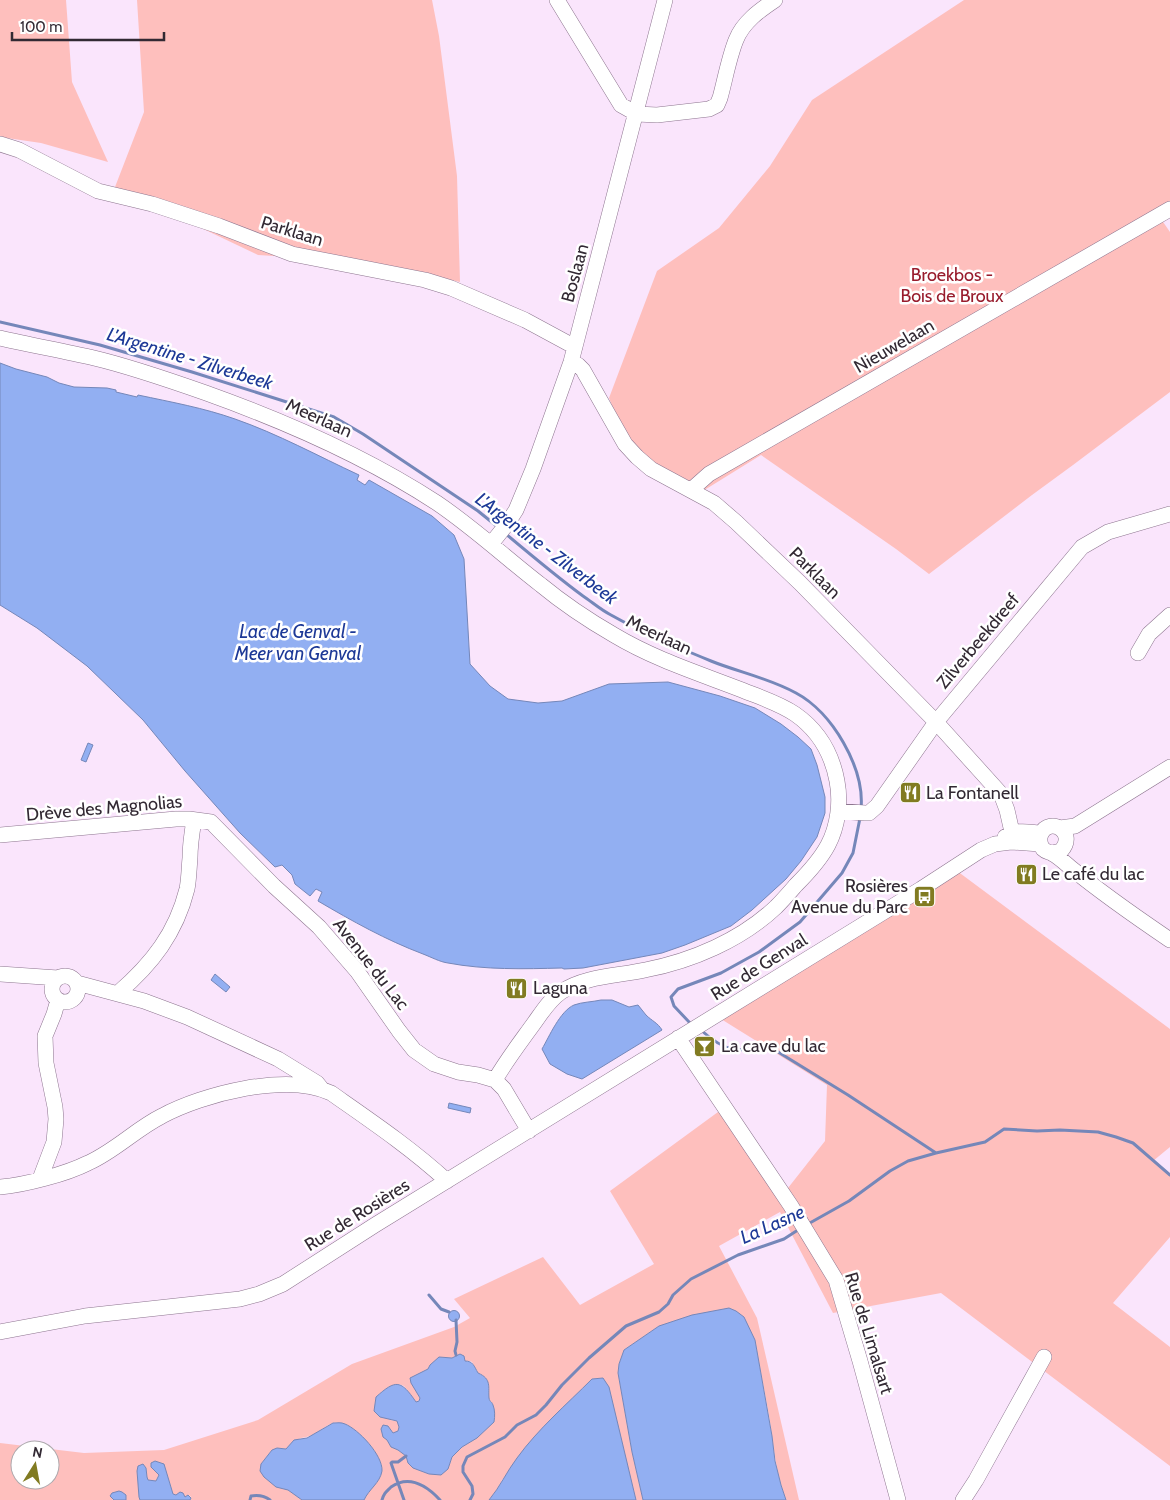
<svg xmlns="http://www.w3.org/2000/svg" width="1170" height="1500" viewBox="0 0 1170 1500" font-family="Cabin,sans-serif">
<rect width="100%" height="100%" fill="#fae5fc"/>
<!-- green -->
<path fill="#febfbd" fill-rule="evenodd" d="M 0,0 L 66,0 L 72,82 L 108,162 L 41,143 L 0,137 Z
M 137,0 L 432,0 L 439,36 L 457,176 L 460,282 L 370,262 L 258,255 L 115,187 L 144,112 Z
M 964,0 L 1170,0 L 1170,213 L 1161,219 L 1170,232 L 1170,392 L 1073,465 L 1032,495 L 929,574 L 896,549 L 761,455 L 690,499 L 626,440 L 609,398 L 657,271 L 719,228 L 770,166 L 812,100 Z
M 949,865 L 1170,1029 L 1170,1147 L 1153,1161 L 1170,1176 L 1170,1237 L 1113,1303 L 1170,1347 L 1170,1466 L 941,1293 L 833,1313 L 780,1212 L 719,1246 L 757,1318 L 799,1500 L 786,1500 C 778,1478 775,1459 772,1436 C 768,1404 760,1372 755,1340 L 659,1326 L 624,1350 L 619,1364 L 618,1373 L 632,1452 L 643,1500 L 636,1500 L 603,1378 L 592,1379 L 502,1480 L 498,1489 L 489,1500 L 364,1500 C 369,1488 380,1482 382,1471 C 383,1454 350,1418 333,1423 C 327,1425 321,1430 316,1433 C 311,1436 307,1437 301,1438 C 296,1440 290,1446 286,1449 L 282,1448 L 272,1450 L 261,1464 L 282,1489 L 288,1489 L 302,1500 L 190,1500 L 191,1497 L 189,1495 L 185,1497 L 173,1494 C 166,1473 172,1476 151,1466 L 159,1475 L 156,1481 L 148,1480 L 147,1477 L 146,1468 L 137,1471 L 139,1497 L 140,1500 L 126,1500 L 126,1498 L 119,1491 L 112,1493 L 112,1499 L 114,1500 L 0,1500 L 0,1443 L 84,1453 L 164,1450 L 258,1420 L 352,1364 L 454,1327 L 470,1318 L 454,1299 L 543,1257 L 580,1305 L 654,1264 L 610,1191 L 718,1112 L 788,1188 L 825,1141 L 827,1085 L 721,1019 ZM 457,1355 L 465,1361 L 470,1361 L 472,1362 L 478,1373 C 491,1379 488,1387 489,1398 C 490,1403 491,1400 493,1405 C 495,1410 494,1417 494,1422 L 470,1442 L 462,1446 L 452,1457 L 448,1469 L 429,1474 L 413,1468 L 408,1463 L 406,1456 L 398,1450 L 391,1447 L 387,1440 L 389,1430 L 393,1433 L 398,1431 L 399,1427 L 397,1421 L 390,1420 L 381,1392 L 399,1384 L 404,1386 L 416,1402 L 420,1399 L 417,1392 L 420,1374 L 428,1369 L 443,1357 L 452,1358 ZM 20,1450 L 50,1450 L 50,1480 L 20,1480 Z"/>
<!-- water -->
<path fill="#92aff2" stroke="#7587b9" d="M 0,363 L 16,369 L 47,377 L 59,383 L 74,387 L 107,388 L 116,390 L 116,392 L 137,397 L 138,395 C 171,402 204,408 235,419 C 278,434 318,456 359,475 L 357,480 L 365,485 L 369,480 L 432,516 L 454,535 L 464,559 L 470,664 L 490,686 L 508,699 L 538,703 L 562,701 L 609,684 L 668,682 L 720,696 L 755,708 L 781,724 L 798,737 L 811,749 L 817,765 L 825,797 L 825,813 L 817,837 L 801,861 L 786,879 L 752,910 L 731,926 L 685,945 L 662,953 L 583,968 L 564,969 L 562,968 C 524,969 485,970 448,963 C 440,962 431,957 423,954 C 386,940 352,921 318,901 L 322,892 L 316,889 L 310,896 L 295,884 L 292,875 L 282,865 L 275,867 L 240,833 L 185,771 L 143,720 L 87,666 L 37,628 L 0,605 Z
M 88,743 L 93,745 L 86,762 L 81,760 Z
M 215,974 L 230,987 L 226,992 L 211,980 Z
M 601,1000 L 612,1000 L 629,1007 L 638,1005 C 641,1008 643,1012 646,1015 C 652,1021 658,1023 662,1030 L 582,1079 L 567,1074 L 550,1064 L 542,1049 C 549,1037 560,1011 574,1005 C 582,1002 592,1002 601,1000 Z
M 449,1103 L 471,1108 L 470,1113 L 448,1108 Z
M 729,1308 L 736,1311 L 744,1317 L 755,1340 L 772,1436 L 775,1461 L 781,1485 L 786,1500 L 643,1500 L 632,1452 L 618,1373 L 619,1364 L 624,1350 L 659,1326 L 692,1315 Z
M448.5 1316a5.5 5.5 0 1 1 11 0a5.5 5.5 0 1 1-11 0Z
M 460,1354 L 464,1356 L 465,1361 C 473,1361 474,1366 478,1373 C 492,1379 488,1387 489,1398 C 490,1403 491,1400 493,1405 C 495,1410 495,1416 494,1422 L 477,1438 L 462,1447 L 452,1457 L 448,1469 L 441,1475 L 429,1474 L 413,1468 L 408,1463 L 406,1456 L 398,1450 L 391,1447 L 387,1440 L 383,1437 L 381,1429 L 383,1425 L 388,1426 L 393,1433 L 398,1431 L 399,1427 L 397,1421 L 380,1417 L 374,1411 L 376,1397 C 396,1379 401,1380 416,1402 L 419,1401 L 420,1398 L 411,1383 L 410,1378 L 428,1369 L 430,1365 L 439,1357 L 452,1358 Z
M 603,1378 L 609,1387 L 636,1500 L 489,1500 C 500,1487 507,1471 517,1458 C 538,1429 567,1404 592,1379 Z
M 333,1423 C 337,1423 341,1422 345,1424 C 358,1429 383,1455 382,1471 C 380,1483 369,1489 364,1500 L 302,1500 L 288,1490 L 276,1487 L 264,1477 L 260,1471 L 261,1464 L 272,1450 L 277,1448 L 286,1449 L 294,1440 L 307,1438 Z
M 155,1461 L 164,1464 L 173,1494 L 176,1495 L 180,1492 L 183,1493 L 185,1497 L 188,1495 L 191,1498 L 190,1500 L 140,1500 L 139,1497 L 137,1471 L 138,1466 L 143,1464 L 146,1468 L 147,1477 L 148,1480 L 156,1481 L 159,1475 L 151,1467 L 151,1463 Z
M 119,1491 L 122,1492 L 126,1495 L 126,1500 L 114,1500 L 110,1496 L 112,1493 Z"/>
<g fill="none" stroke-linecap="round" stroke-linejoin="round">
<!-- stream -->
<path stroke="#7587b9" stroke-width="3" d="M 0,322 L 100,345 L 192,372 L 334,417 L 363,434 L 478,511 L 499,528
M 506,534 C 531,555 556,576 583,596 C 592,602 601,610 611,615 C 643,633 677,647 711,661 C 738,672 769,678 796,693 C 832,712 865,768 861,809
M 690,1023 L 674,1006 L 671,997 L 678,989 L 721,973 L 759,952 L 800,922 L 842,873 L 853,853 L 860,818
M 702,1031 C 726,1053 739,1052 770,1047 L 848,1095 L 936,1153
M 808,1224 L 849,1201 L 890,1171 L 908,1161 L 936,1153 L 985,1142 L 1004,1129 L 1037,1131 L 1060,1130 L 1098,1132 L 1116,1137 L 1133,1143 L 1170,1175
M 429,1295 L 441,1309 L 449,1312
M 456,1320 L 457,1342 L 455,1351 L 456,1355
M 250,1500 L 251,1496 C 258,1495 265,1496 270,1500
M 382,1500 C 384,1493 386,1492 391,1487 C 410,1474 427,1486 440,1500
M 404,1500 L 391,1463 L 392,1462 L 398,1462 L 406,1456
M 470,1500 L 473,1494 L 472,1486 L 463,1472 L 463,1466 L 467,1457 L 505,1437 L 517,1425 L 536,1415 L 546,1405 L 562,1385 L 589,1358 L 626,1326 L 659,1312 L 668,1304 L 673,1295 L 691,1279 L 738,1255 L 784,1239 L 801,1228"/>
<defs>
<path id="minor" d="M 557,0 L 621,105 L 637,114 L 657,115 L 709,109 L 717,105 L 720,98 C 725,80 729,57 736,40 C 743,22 760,10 775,0
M 0,144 L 19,150 L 98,191 L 152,204 L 219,226 L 292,254 L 425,280 L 451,288 L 525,320 L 575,347
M 0,338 C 31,345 63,351 94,358 C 132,367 169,380 206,393 C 287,422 365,456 437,503 C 474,528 506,558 541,585 C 564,604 588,620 614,635 C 654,659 698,673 742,690 C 759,697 779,703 795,714 C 818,730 832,754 837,781 C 841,802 838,826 828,845 C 820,860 808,873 796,885 C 789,893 783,900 776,907 C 741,940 692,961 645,970 C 618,976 584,976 561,992 C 548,1001 541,1014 532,1026 C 519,1044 506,1061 495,1080
M 571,362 L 578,365 L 583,370 L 625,444 L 637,457 L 651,469 L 714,503 L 736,522 L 800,583 L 936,722 L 1001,794 L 1007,810 L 1012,832
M 691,490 L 709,474 L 1170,209
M 491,544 L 507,524 L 516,510 L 533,469 L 571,362 L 665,0
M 1138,653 L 1149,634 L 1170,615
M 838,811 L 865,813 L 869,813 L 877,806 L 936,722 L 1082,547 L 1108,532 L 1170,514
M 1060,828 L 1075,826 L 1170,767
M 0,835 L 176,819 L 189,819 L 211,822 L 274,886 L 319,927 L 357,971 L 399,1031 L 414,1050 L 434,1064 L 458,1072 L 478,1075 L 495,1080 L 504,1089 L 529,1131
M 1005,837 C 1017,829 1027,832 1041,833
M 1052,853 L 1061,851 C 1078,832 1049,816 1041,834 C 1039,839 1040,845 1043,849 C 1046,852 1050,852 1053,854 C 1060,858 1065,863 1071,868 C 1103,894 1136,917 1170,940
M 0,974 L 58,978
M52 989a13 13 0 1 1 26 0a13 13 0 1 1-26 0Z
M 77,983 L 144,1001 L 187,1017 L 278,1059 L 317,1083 L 321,1088
M 118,993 C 152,964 176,933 187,889 C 189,879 189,868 190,858 C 190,845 192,832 194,820
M 678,1038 L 791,1206 L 836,1280 L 860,1361 L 898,1500
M 40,1179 L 54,1142 L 56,1119 L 55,1107 L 46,1063 L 45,1036 L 54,1014 L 58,1000
M 0,1187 C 25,1185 66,1174 88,1163 C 115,1151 136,1129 162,1116 C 203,1094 287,1072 331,1093 C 371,1121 411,1148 447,1181
M 0,1332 L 85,1316 L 240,1299 L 259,1294 L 283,1284 L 375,1225 L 921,889 L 981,850 L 995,844 L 1011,842 L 1040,844
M 963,1500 L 976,1480 L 1044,1357"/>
</defs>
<!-- minor casing -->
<use href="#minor" stroke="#8d758f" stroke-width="16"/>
<!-- minor -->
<use href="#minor" stroke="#fff" stroke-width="15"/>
</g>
<!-- icons -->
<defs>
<symbol id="restaurant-square" viewBox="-11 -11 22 22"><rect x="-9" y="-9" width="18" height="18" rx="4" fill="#817b21" stroke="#fff"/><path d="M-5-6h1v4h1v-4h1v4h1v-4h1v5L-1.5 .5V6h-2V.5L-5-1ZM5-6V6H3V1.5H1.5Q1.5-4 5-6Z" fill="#fff"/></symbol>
<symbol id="bus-square" viewBox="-11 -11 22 22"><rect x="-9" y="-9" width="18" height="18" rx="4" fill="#817b21" stroke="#fff"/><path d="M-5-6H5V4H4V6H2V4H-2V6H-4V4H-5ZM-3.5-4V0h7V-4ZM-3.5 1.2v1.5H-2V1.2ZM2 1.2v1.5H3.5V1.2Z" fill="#fff"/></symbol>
<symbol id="bar-square" viewBox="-11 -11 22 22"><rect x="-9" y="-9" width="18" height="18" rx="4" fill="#817b21" stroke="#fff"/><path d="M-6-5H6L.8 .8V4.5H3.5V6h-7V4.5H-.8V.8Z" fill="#fff"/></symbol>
</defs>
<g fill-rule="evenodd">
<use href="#restaurant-square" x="898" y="780" width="25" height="25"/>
<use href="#restaurant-square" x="1014" y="862" width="25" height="25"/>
<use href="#bus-square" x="912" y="884" width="25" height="25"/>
<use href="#restaurant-square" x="504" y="976" width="25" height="25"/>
<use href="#bar-square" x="692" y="1034" width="25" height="25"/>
</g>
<g text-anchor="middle" stroke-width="5" stroke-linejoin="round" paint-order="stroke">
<!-- street labels -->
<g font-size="18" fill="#322933" stroke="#fff">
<text transform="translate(292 231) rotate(17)" y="6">Parklaan</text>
<text transform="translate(575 273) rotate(-75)" y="6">Boslaan</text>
<text transform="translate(894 346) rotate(-30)" y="6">Nieuwelaan</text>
<text transform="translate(319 418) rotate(24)" y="6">Meerlaan</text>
<text transform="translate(815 573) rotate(45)" y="6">Parklaan</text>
<text transform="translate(659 635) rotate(25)" y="6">Meerlaan</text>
<text transform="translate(978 641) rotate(-50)" y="6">Zilverbeekdreef</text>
<text transform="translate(104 808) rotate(-5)" y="6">Drève des Magnolias</text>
<text transform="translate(371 964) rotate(52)" y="6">Avenue du Lac</text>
<text transform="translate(759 967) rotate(-32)" y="6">Rue de Genval</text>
<text transform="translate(357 1215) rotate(-32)" y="6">Rue de Rosières</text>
<text transform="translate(869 1333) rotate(73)" y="6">Rue de Limalsart</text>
</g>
<!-- park labels -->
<g font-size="18" fill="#981c2d" stroke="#fff">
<text x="952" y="281">Broekbos -<tspan x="952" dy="21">Bois de Broux</tspan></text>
</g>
<!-- poi labels -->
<g font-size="18" fill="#322933" stroke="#fff" text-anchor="start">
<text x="926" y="799">La Fontanell</text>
<text x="1042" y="880">Le café du lac</text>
<text x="908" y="892" text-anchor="end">Rosières<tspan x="908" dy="21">Avenue du Parc</tspan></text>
<text x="533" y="994">Laguna</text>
<text x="721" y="1052">La cave du lac</text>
</g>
<!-- water labels -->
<g font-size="19" font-style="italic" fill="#1d3997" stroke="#fff">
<text transform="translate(190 358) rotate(17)" y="7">L'Argentine - Zilverbeek</text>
<text transform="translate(547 548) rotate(37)" y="7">L'Argentine - Zilverbeek</text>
<text x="298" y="638">Lac de Genval -<tspan x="298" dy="22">Meer van Genval</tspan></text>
<text transform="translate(772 1224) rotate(-24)" y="7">La Lasne</text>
</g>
</g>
<!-- north arrow -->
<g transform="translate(35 1465) rotate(11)"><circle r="24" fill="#ffffff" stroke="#ada9ad"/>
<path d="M0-4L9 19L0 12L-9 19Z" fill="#817b21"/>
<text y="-8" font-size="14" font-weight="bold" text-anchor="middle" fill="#322933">N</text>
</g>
<!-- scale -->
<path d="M12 32v8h152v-8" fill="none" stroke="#322933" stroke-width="2.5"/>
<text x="20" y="32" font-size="15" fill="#322933" stroke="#ffffff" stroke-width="4" paint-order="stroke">100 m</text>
</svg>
